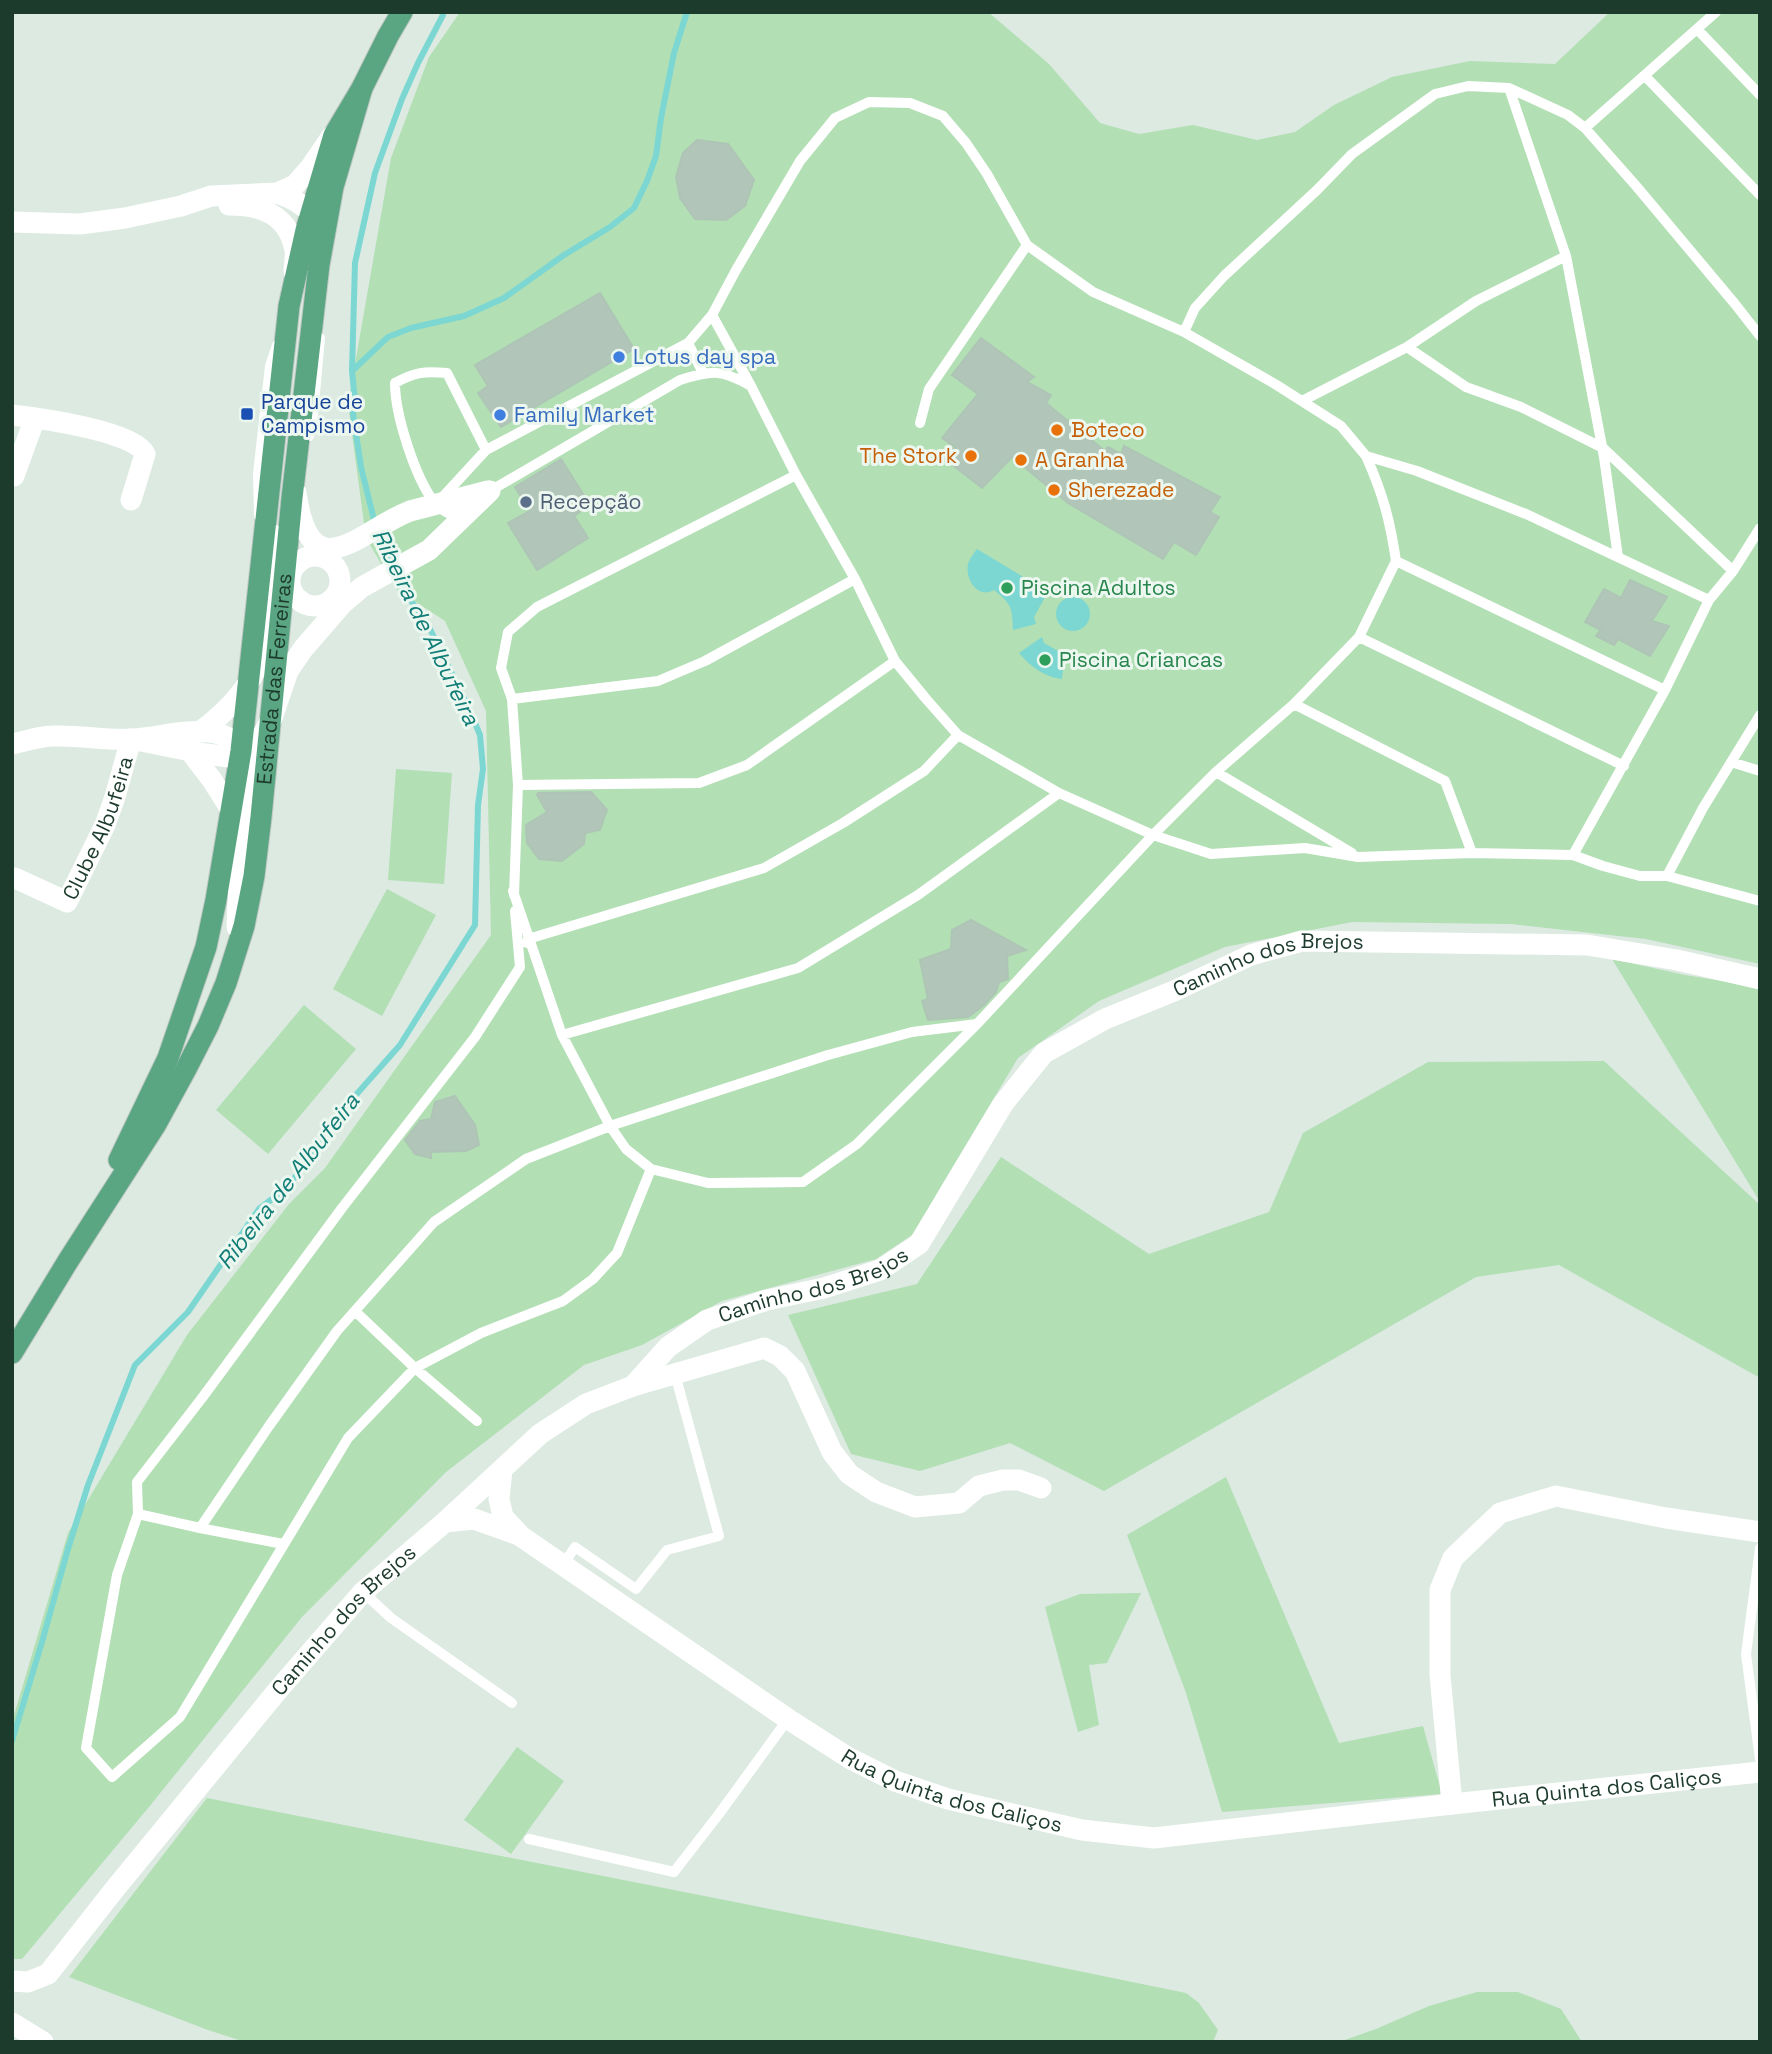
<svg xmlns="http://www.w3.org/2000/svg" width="1772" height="2054" viewBox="0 0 1772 2054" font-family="'Space Grotesk',sans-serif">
<rect width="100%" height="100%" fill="#dceae1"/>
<!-- green -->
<path fill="#b2dfb4" d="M 460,12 L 988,12 L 1049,64 L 1100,123 L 1139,134 L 1193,125 L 1257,140 L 1295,132 L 1334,105 L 1392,77 L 1470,61 L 1555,64 L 1610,12 L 1760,12 L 1760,964 L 1646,939 L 1511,924 L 1352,922 L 1225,947 L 1099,1001 L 1018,1058 L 943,1183 L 915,1233 L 876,1259 L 722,1301 L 642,1345 L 584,1365 L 446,1472 L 302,1617 L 149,1807 L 22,1959 L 12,1959 L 12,1722 L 68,1533 L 187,1335 L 289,1204 L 325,1168 L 491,935 L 486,711 L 445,621 L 396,589 L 366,538 L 348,404 L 391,158 L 429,57 Z
M 396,769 L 452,773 L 444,884 L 388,880 Z
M 387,889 L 436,915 L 382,1016 L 333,989 Z
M 1612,959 L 1685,975 L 1760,987 L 1760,1202 Z
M 304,1005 L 356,1049 L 268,1154 L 216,1110 Z
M 1604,1061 L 1760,1205 L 1760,1378 L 1559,1265 L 1476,1277 L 1104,1491 L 1010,1443 L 920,1471 L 851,1454 L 788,1315 L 917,1284 L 1001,1157 L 1149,1254 L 1269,1212 L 1303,1133 L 1428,1062 Z
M 1226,1477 L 1339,1743 L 1423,1726 L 1442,1794 L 1222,1812 L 1186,1693 L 1127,1535 Z
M 1141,1593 L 1107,1663 L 1089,1665 L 1099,1725 L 1078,1732 L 1045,1607 L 1080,1594 Z
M 517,1747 L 564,1781 L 511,1854 L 464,1820 Z
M 207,1798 L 907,1936 L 1186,1993 L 1199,2003 L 1218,2030 L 1213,2042 L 245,2042 L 208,2030 L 69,1977 Z
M 1477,1992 L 1518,1992 L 1561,2009 L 1582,2042 L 1339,2042 L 1376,2029 L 1429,2006 Z"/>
<!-- water -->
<path fill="#7cd7d2" d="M 977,549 L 1048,592 L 1034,617 L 1036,624 L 1013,630 C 1012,609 1013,605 994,590 C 978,599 965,580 968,564 C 969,560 974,553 977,549 Z
M1056 614a17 17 0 1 1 34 0a17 17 0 1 1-34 0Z
M 1042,637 L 1044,643 L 1065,655 L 1062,679 C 1044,677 1031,667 1019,653 Z"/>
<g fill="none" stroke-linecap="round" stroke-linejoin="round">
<!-- stream -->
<path stroke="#7cd7d2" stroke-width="6" d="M 352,371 L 355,263 L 375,173 L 402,99 L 418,63 L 443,15 L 442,12
M 12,1741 L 42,1642 L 68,1549 L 88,1485 L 135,1365 L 188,1312 L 259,1209 L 285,1189 L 318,1150 L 340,1113 L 400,1045 L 475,925 L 478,805 L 483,769 L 480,735 L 468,706 L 426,621 L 405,593 L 379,540 L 361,467 L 353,414 L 355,401 L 352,371 L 388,337 L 411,328 L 464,316 L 504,298 L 564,255 L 610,227 L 634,208 L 647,181 L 656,156 L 661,118 L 674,53 L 687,12"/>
</g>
<!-- building -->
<path fill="#b1c5b9" stroke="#aec5b6" stroke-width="2" d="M 697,140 L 728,144 L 754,180 L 745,206 L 726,220 L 695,219 L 680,198 L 676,177 L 683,153 Z
M 600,293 L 634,349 L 501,427 L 478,393 L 488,386 L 475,365 Z
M 981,338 L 1034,377 L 1027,382 L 1051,395 L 1046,403 L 1105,451 L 1108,447 L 1121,454 L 1124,446 L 1220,497 L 1210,512 L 1219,517 L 1196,555 L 1174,542 L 1163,559 L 1068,503 L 1012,457 L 982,488 L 945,459 L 955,447 L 942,438 L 978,394 L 952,375 Z
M 561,459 L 590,505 L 574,516 L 588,538 L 537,570 L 508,523 L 530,511 L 515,487 Z
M 1630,580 L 1667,597 L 1652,621 L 1669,626 L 1650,656 L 1618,639 L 1614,645 L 1596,636 L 1601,630 L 1585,622 L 1604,589 L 1621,598 Z
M 591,792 L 607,810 L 600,830 L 585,833 L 584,844 L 562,861 L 539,859 L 527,843 L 526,825 L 547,812 L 537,795 L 538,793 Z
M 971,920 L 1026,950 L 1007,956 L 1008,979 L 999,982 L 996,992 L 984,1005 L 968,1017 L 928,1020 L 922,1001 L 928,999 L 920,960 L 951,949 L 952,930 Z
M 455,1096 L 475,1125 L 479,1145 L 466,1151 L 431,1152 L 431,1158 L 415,1154 L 405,1140 L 420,1121 L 431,1119 L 435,1102 Z"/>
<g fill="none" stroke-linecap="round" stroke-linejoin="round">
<defs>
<g id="primary">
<path d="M 119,1160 L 168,1058 L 206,947 L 216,900 L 241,751 L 289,306 L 306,230 L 334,135 L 362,88 L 388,36 L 402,12"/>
<path id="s5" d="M 12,1353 L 68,1261 L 156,1124 L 186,1069 L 208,1026 L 226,983 L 244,926 L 254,876 L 261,817 L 292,498 L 319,265 L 333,187 L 362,88"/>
</g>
</defs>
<!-- primary casing -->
<use href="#primary" stroke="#bfc8c4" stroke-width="23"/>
<!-- service -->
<path stroke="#fff" stroke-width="10" d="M 1697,29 L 1760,95
M 1645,76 L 1760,195
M 1509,88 L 1566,256 L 1604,457 L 1618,557
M 1585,128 L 1716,12
M 1407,347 L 1466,387 L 1521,407 L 1603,448 L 1733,571
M 703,373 L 688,343 L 712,315 L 736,270 L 800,161 L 835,118 L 869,102 L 910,103 L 943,116 L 966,143 L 987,174 L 1027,245 L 1093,292 L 1184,332
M 1302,401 L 1407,347 L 1476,301 L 1566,256
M 920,423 L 929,389 L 1027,245
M 309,436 L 313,415 L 320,338
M 1366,456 C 1383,494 1390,520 1396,561
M 490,491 L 680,380 C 712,370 721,369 751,386
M 439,501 L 486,450 L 688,343
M 259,516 L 258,474 L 270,366 L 277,345
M 462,519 C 453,515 439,510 434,502 C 415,477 395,415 395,383 C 415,372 424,371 447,373 L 486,450
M 1709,600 L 1526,514 L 1417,471 L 1366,456 L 1341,426 L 1275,384 L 1184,332 L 1195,308 L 1224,276 L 1317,190 L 1352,154 L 1435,94 L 1468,86 L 1509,88 L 1568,115 L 1585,128 L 1637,187 L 1735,304 L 1760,336
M 1359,637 L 1624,766
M 1665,690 L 1709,600 L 1733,571 L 1760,528
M 512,699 L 658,681 L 705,661 L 855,579
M 1294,704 L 1445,781 L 1472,853
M 1731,762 L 1760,771
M 1216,772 L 1352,853
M 518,785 L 699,783 L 747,765 L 895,661
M 1573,855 L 1603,866 L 1640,876 L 1667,876 L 1760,901
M 1667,876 L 1703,808 L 1760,715
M 513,891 L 562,1035 L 610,1126 L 626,1149 L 651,1169 L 708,1183 L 803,1182 L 857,1144 L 977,1024 L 1153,835 L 1216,772 L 1294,704 L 1359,637 L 1396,561 L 1665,690 L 1573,855 L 1472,853 L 1358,857 L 1305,848 L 1211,854 L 1153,835 L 1059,793 L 958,735 L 927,700 L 895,661 L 855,579 L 796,475 L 751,386 L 712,315
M 514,895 L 518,785 L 512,699 L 501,668 L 508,632 L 537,607 L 796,475
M 515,911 L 520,967 L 475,1037 L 342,1208 L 202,1398 L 137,1482 L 138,1514 L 117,1575 L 86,1748 L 112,1777 L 180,1717 L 348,1438 L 415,1368 L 481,1333 L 563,1301 L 593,1279 L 617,1253 L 651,1169
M 527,943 L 528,939 L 764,868 L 843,823 L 924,771 L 958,735
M 562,1035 L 798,968 L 918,895 L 1059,793
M 355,1311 L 415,1368 L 477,1421
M 138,1514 L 200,1528 L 269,1426 L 337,1331 L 434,1222 L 526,1159 L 610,1126 L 828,1055 L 912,1032 L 977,1024
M 200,1528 L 283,1544
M 1760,1548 L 1746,1654 L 1760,1759
M 563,1565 L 575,1547 L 636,1589 L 667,1550 L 719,1536 L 675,1374
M 363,1592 L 391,1618 L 512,1703
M 529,1839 L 674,1872 L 719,1814 L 788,1719"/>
<!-- minor -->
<g stroke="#fff" stroke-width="21">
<path d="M 277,193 C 295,199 313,209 318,228"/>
<path d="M 229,205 C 261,205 288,214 295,250 C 296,257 294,265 294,272"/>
<path d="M 12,222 L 80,224 L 125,218 L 181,206 L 211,196 L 277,193 L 295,185 L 310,168 L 332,136"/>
<path d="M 12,415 C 38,418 135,431 145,454 L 131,500"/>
<path d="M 14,476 L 35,418"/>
<path d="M 296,493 C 311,593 359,531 410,511 L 488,491"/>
<path d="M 273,535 L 271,551 L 277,584 L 302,602"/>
<circle cx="315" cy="581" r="25"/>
<path d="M 201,731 C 227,712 255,683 263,650 C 264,643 264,635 265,628 C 267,599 273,581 298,563"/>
<path d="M 131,739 L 206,754 L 229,757 L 249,750 L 258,743 L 272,718 L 288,671 L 303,649 L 342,604 L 362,587 L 429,550 L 490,491"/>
<path d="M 12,744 C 26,741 40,736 54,736 C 81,735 108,741 134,739 C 159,737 196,727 219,734 C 271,749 246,830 240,869 C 238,888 238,908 237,927"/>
<path d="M 190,751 L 212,780 L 231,810"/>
<path id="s1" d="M 15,878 L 67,902 L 105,825 L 115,797 L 131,739"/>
<path id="s2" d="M 633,1386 L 668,1347 L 707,1320 L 767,1300 L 824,1288 L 880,1270 L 919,1244 L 1003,1104 L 1044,1053 L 1105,1019 L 1174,991 L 1251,955 L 1302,941 L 1587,945 L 1677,960 L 1760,979"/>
<path d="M 502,1470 L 499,1499 L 503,1517 L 519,1534"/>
<path id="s3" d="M 445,1522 L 474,1519 L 519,1535 L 788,1719 L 849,1758 L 895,1781 L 948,1799 L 1082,1830 L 1154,1838 L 1452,1804 L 1760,1772"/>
<path d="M 1452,1804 L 1440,1675 L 1440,1590 L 1453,1558 L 1500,1513 L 1556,1496 L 1666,1518 L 1760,1532"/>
<path id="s4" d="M 12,1981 L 28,1982 L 48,1974 L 114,1890 L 278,1690 L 363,1592 L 445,1522 L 540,1434 L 586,1404 L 633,1386 L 764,1348 L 780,1356 L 795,1371 L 832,1452 L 849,1474 L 876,1492 L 915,1507 L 959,1503 L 979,1486 L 1003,1480 L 1019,1480 L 1041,1488"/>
<path d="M 12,2023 L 43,2042"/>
</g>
<!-- primary -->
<use href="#primary" stroke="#5ba682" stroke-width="21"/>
</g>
<!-- markers -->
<g fill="#3f7fe0" stroke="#ecf7ef" stroke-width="2.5">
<circle cx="619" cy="357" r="7"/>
<circle cx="500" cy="415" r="7"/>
</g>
<rect fill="#1a4fb4" stroke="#ecf7ef" stroke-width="2.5" x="240" y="407" width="14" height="14" rx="3.5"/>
<g fill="#e8710a" stroke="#ecf7ef" stroke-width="2.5">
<circle cx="1057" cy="430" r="7"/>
<circle cx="971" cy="456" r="7"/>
<circle cx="1021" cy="460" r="7"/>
<circle cx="1054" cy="490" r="7"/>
</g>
<circle fill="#5c6f8a" stroke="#ecf7ef" stroke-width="2.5" cx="526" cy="502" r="7"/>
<g fill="#2e9e5b" stroke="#ecf7ef" stroke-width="2.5">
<circle cx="1007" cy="588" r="7"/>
<circle cx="1045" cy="660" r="7"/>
</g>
<g text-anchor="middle" stroke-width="6" stroke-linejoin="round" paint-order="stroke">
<!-- shop labels -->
<g font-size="21" fill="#366cbe" stroke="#ecf7ef" text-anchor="start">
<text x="633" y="364">Lotus day spa</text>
<text x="514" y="422">Family Market</text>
</g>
<!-- transit labels -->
<g font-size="21" fill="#164399" stroke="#ecf7ef" text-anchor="start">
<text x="261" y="409">Parque de<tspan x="261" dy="24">Campismo</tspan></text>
</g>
<!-- food labels -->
<g font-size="21" fill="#c56008" stroke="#ecf7ef" text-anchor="start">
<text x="1071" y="437">Boteco</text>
<text x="957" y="463" text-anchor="end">The Stork</text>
<text x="1035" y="467">A Granha</text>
<text x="1068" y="497">Sherezade</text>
</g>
<!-- service labels -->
<g font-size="21" fill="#4e5e75" stroke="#ecf7ef" text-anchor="start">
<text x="540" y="509">Recepção</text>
</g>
<!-- leisure labels -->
<g font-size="21" fill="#27864d" stroke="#ecf7ef" text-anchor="start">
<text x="1021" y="595">Piscina Adultos</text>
<text x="1059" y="667">Piscina Criancas</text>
</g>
<!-- street labels -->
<g font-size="21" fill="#1c3b2c" stroke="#ecf7ef">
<text dy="7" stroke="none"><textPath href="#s5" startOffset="737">Estrada das Ferreiras</textPath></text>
<text dy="7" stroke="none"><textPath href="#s1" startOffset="138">Clube Albufeira</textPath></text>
<text dy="7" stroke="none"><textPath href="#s2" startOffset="800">Caminho dos Brejos</textPath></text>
<text dy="7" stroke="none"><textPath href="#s2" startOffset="212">Caminho dos Brejos</textPath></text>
<text dy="7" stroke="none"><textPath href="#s4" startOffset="499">Caminho dos Brejos</textPath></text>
<text dy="7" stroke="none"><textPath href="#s3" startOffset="1248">Rua Quinta dos Caliços</textPath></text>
<text dy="7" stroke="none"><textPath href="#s3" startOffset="584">Rua Quinta dos Caliços</textPath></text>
</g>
<!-- water labels -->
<g font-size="23" font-style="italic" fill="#117d77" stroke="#ecf7ef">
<text transform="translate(426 627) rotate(64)" y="8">Ribeira de Albufeira</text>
<text transform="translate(288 1181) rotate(-52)" y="8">Ribeira de Albufeira</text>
</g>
</g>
<!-- border -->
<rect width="1772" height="2054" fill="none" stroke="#1c3b2c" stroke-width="28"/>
</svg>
